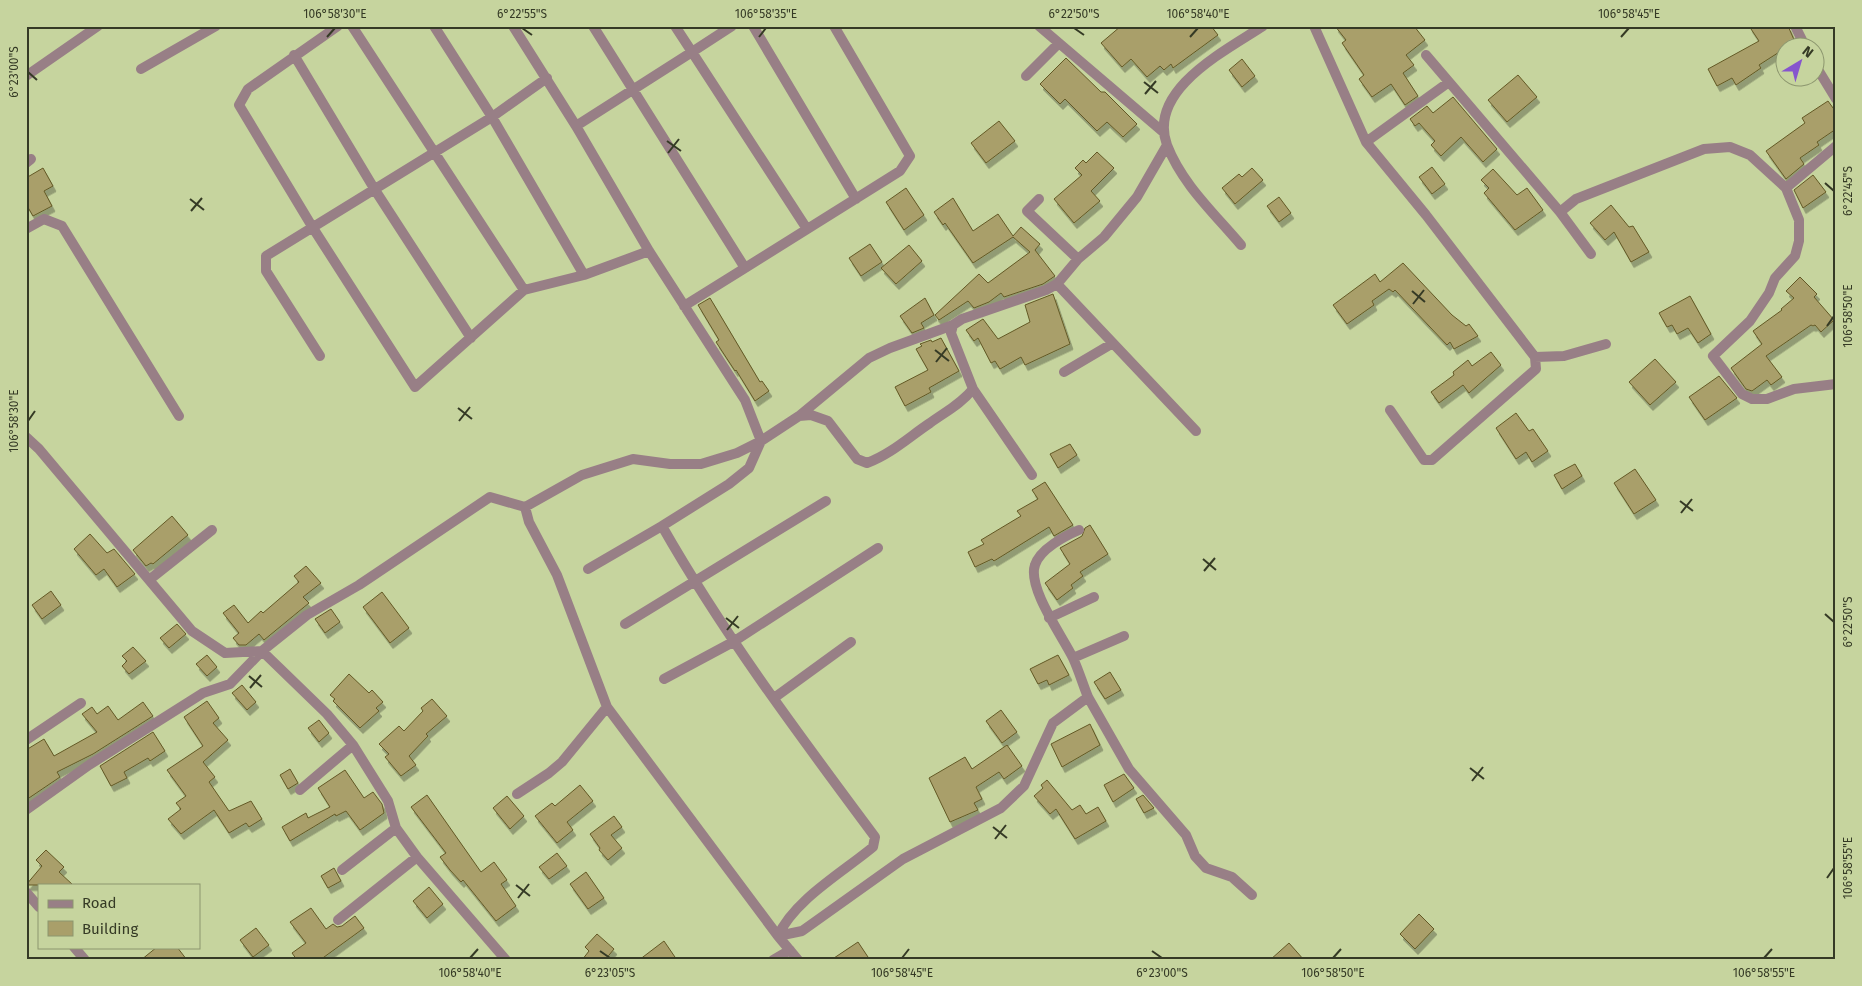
<svg xmlns="http://www.w3.org/2000/svg" width="1862" height="986" viewBox="0 0 1862 986" font-family="'Fira Sans',sans-serif">
<defs>
<filter id="shadow"><feDropShadow dx="3" dy="5.5" stdDeviation="0" flood-color="#0004"/></filter>
</defs>
<rect width="100%" height="100%" fill="#c6d49e"/>
<!-- building -->
<path fill="#a99f6a" stroke="#635925" filter="url(#shadow)" d="M 1121,26 L 1211,26 L 1218,35 L 1173,68 L 1171,64 L 1164,70 L 1160,66 L 1147,77 L 1131,59 L 1122,67 L 1101,43 Z
M 1335,26 L 1414,26 L 1425,40 L 1406,55 L 1414,65 L 1403,73 L 1418,96 L 1405,105 L 1391,84 L 1372,97 L 1359,79 L 1364,75 L 1342,43 L 1346,40 Z
M 1749,26 L 1788,26 L 1795,42 L 1759,65 L 1761,68 L 1736,85 L 1732,78 L 1717,86 L 1708,69 L 1759,41 Z
M 1066,58 L 1101,92 L 1105,92 L 1137,124 L 1123,137 L 1107,122 L 1097,131 L 1065,99 L 1060,104 L 1040,84 Z
M 1242,59 L 1255,76 L 1242,87 L 1229,70 Z
M 1518,75 L 1537,97 L 1507,122 L 1488,100 Z
M 1453,97 L 1497,149 L 1483,162 L 1461,137 L 1441,156 L 1431,145 L 1435,141 L 1419,123 L 1415,126 L 1410,119 L 1427,106 L 1433,113 Z
M 1828,101 L 1836,112 L 1836,129 L 1817,142 L 1819,145 L 1800,158 L 1804,164 L 1786,179 L 1766,151 L 1805,123 L 1802,118 Z
M 999,121 L 1015,141 L 986,163 L 971,143 Z
M 1097,152 L 1114,168 L 1091,191 L 1100,201 L 1074,223 L 1054,199 L 1082,175 L 1075,168 L 1083,160 L 1086,163 Z
M 1432,167 L 1445,184 L 1432,194 L 1419,177 Z
M 43,168 L 53,186 L 44,191 L 52,206 L 33,216 L 26,204 L 26,178 Z
M 1252,168 L 1263,180 L 1235,204 L 1222,188 L 1239,174 L 1242,177 Z
M 1493,169 L 1517,195 L 1527,188 L 1543,210 L 1515,230 L 1484,193 L 1489,188 L 1481,180 Z
M 1813,175 L 1826,192 L 1803,208 L 1794,190 Z
M 906,188 L 924,215 L 904,230 L 886,202 Z
M 1279,197 L 1291,213 L 1279,222 L 1267,206 Z
M 953,198 L 973,231 L 998,214 L 1013,236 L 1021,227 L 1040,244 L 1035,250 L 1055,276 L 1043,284 L 1004,297 L 1001,293 L 989,302 L 974,308 L 968,301 L 939,320 L 935,315 L 979,274 L 988,283 L 1030,252 L 1013,237 L 973,263 L 945,223 L 943,225 L 934,212 Z
M 1611,205 L 1629,227 L 1633,226 L 1649,252 L 1631,262 L 1614,232 L 1605,240 L 1590,223 Z
M 870,244 L 882,262 L 861,276 L 849,258 Z
M 909,245 L 922,261 L 896,284 L 881,268 Z
M 1403,263 L 1452,315 L 1466,326 L 1469,324 L 1478,336 L 1454,349 L 1450,342 L 1447,345 L 1395,290 L 1393,292 L 1389,289 L 1372,301 L 1374,305 L 1347,324 L 1333,305 L 1375,274 L 1380,282 Z
M 1800,277 L 1817,294 L 1814,297 L 1834,320 L 1821,332 L 1815,325 L 1813,326 L 1811,325 L 1766,356 L 1782,377 L 1771,385 L 1767,380 L 1752,391 L 1746,389 L 1731,368 L 1762,344 L 1753,331 L 1782,310 L 1781,309 L 1794,298 L 1786,291 Z
M 1053,294 L 1070,344 L 1025,365 L 1021,357 L 1000,369 L 995,361 L 991,363 L 978,338 L 974,341 L 966,330 L 983,319 L 998,339 L 1030,322 L 1025,305 Z
M 1690,296 L 1711,334 L 1698,343 L 1688,328 L 1677,334 L 1672,325 L 1667,327 L 1659,313 Z
M 710,298 L 760,382 L 762,381 L 769,391 L 755,401 L 736,370 L 735,371 L 716,342 L 719,340 L 698,305 Z
M 925,298 L 934,315 L 921,323 L 924,328 L 912,333 L 900,316 Z
M 941,338 L 959,371 L 929,388 L 931,392 L 905,406 L 895,387 L 928,370 L 916,349 L 922,346 L 920,344 L 931,340 L 932,342 Z
M 1491,352 L 1501,365 L 1469,393 L 1463,385 L 1439,403 L 1431,392 L 1454,375 L 1453,372 L 1468,360 L 1472,366 Z
M 1655,359 L 1676,382 L 1650,405 L 1629,382 Z
M 1719,376 L 1737,398 L 1705,420 L 1689,397 Z
M 1516,413 L 1529,431 L 1533,429 L 1548,451 L 1532,462 L 1526,452 L 1516,459 L 1496,428 Z
M 1070,444 L 1077,455 L 1058,468 L 1050,454 Z
M 1575,464 L 1582,476 L 1562,489 L 1554,475 Z
M 1635,469 L 1656,500 L 1634,514 L 1614,483 Z
M 1045,482 L 1073,525 L 1054,536 L 1049,527 L 994,561 L 992,559 L 975,567 L 968,552 L 984,544 L 981,540 L 1021,516 L 1017,511 L 1038,499 L 1032,490 Z
M 172,516 L 188,535 L 153,564 L 151,563 L 146,566 L 133,550 Z
M 1090,525 L 1108,554 L 1080,572 L 1083,576 L 1071,585 L 1073,588 L 1057,600 L 1045,583 L 1070,564 L 1060,548 L 1082,536 L 1085,528 Z
M 90,534 L 107,553 L 114,549 L 135,574 L 117,587 L 104,569 L 96,575 L 74,549 Z
M 306,566 L 321,583 L 303,597 L 309,603 L 264,640 L 259,634 L 246,645 L 239,645 L 233,638 L 239,633 L 223,613 L 234,605 L 248,623 L 261,611 L 263,613 L 299,582 L 294,576 Z
M 51,591 L 61,605 L 42,619 L 32,605 Z
M 382,592 L 409,628 L 390,643 L 363,607 Z
M 331,609 L 340,622 L 325,633 L 315,619 Z
M 177,624 L 186,634 L 169,648 L 160,638 Z
M 133,647 L 146,661 L 129,674 L 122,666 L 127,661 L 122,656 Z
M 207,655 L 217,667 L 207,676 L 196,664 Z
M 1058,655 L 1069,675 L 1049,685 L 1047,680 L 1038,684 L 1030,669 Z
M 1110,672 L 1121,690 L 1105,699 L 1094,682 Z
M 349,674 L 369,693 L 372,690 L 383,702 L 376,708 L 379,711 L 360,728 L 333,701 L 335,699 L 330,695 Z
M 242,685 L 256,702 L 247,710 L 232,693 Z
M 432,699 L 447,716 L 426,734 L 428,736 L 409,756 L 416,765 L 401,776 L 385,757 L 389,754 L 379,744 L 399,726 L 404,731 L 423,711 L 421,708 Z
M 207,701 L 219,718 L 213,723 L 228,740 L 203,762 L 215,777 L 209,782 L 229,811 L 251,801 L 262,819 L 249,827 L 246,823 L 229,833 L 214,810 L 181,834 L 168,819 L 181,809 L 176,803 L 186,796 L 167,770 L 203,746 L 184,717 Z
M 143,702 L 153,716 L 93,754 L 57,772 L 60,777 L 26,800 L 26,750 L 44,739 L 54,756 L 97,732 L 82,714 L 92,707 L 97,714 L 108,706 L 118,720 Z
M 1001,710 L 1017,732 L 1002,743 L 986,721 Z
M 319,720 L 329,733 L 319,742 L 308,728 Z
M 1090,724 L 1100,745 L 1062,767 L 1051,744 Z
M 153,732 L 165,751 L 150,761 L 148,758 L 124,772 L 127,778 L 111,786 L 100,766 Z
M 1007,745 L 1022,766 L 1004,779 L 999,772 L 976,787 L 982,799 L 974,803 L 978,810 L 950,822 L 929,778 L 965,757 L 972,769 Z
M 290,769 L 298,783 L 288,789 L 280,775 Z
M 345,770 L 364,798 L 373,792 L 382,804 L 384,813 L 360,830 L 346,811 L 336,816 L 335,814 L 290,841 L 282,827 L 306,813 L 308,818 L 330,807 L 318,788 Z
M 1124,774 L 1134,788 L 1113,802 L 1104,785 Z
M 1047,780 L 1072,810 L 1080,805 L 1086,814 L 1098,807 L 1106,821 L 1075,839 L 1056,809 L 1050,814 L 1034,796 L 1043,788 L 1041,785 Z
M 580,785 L 593,801 L 567,822 L 573,830 L 557,843 L 535,816 L 552,803 L 555,806 Z
M 427,795 L 481,872 L 494,862 L 507,880 L 501,884 L 516,906 L 496,921 L 463,880 L 461,882 L 450,870 L 440,857 L 446,853 L 411,807 Z
M 1143,795 L 1154,808 L 1144,813 L 1136,799 Z
M 507,796 L 524,816 L 510,829 L 493,808 Z
M 614,816 L 622,827 L 611,835 L 622,848 L 608,860 L 599,850 L 600,848 L 590,834 Z
M 46,850 L 64,867 L 59,872 L 73,885 L 26,885 L 42,866 L 36,860 Z
M 557,853 L 567,866 L 549,879 L 539,867 Z
M 334,868 L 341,881 L 328,888 L 321,876 Z
M 586,872 L 604,898 L 588,909 L 570,884 Z
M 429,887 L 443,904 L 427,918 L 413,901 Z
M 311,908 L 326,929 L 333,924 L 337,927 L 342,926 L 355,916 L 364,928 L 320,960 L 297,960 L 292,953 L 306,943 L 290,922 Z
M 1419,914 L 1434,929 L 1415,949 L 1400,934 Z
M 256,928 L 269,945 L 253,957 L 240,940 Z
M 597,934 L 614,949 L 605,960 L 582,960 L 589,951 L 585,947 Z
M 664,941 L 677,960 L 639,960 Z
M 858,942 L 870,960 L 831,960 Z
M 1289,943 L 1304,960 L 1270,960 Z
M 157,947 L 177,947 L 187,960 L 141,960 Z"/>
<g fill="none" stroke-linecap="round" stroke-linejoin="round">
<!-- street -->
<path stroke="#987f86" stroke-width="10" d="M 338,26 L 248,89 L 239,105 L 313,228 L 415,387 L 524,290 L 584,275 L 649,251
M 352,26 L 524,290
M 434,26 L 492,117 L 547,78
M 513,26 L 576,126 L 649,251 L 745,400 L 761,441 L 749,468 L 729,484 L 662,526 C 724,635 800,736 875,837 L 873,847 C 843,872 794,900 778,936 L 798,960
M 593,26 L 745,268 L 684,306
M 675,26 L 692,52 L 732,26
M 753,26 L 856,199
M 1039,26 L 1162,131
M 1314,26 L 1366,142 L 1426,215 L 1535,357 L 1536,369 L 1432,460 L 1424,460 L 1390,410
M 1795,26 L 1806,48
M 294,55 L 375,190 L 471,338
M 1426,55 L 1560,212 L 1591,254
M 1814,63 L 1836,99
M 141,69 L 216,26
M 26,76 L 98,26
M 1026,76 L 1058,44
M 576,126 L 692,52 L 807,229
M 1366,142 L 1449,82
M 1167,145 C 1182,184 1214,213 1241,245
M 26,163 L 31,159
M 1786,188 L 1836,146
M 1039,199 L 1027,211 L 1078,259
M 1560,212 L 1576,199 L 1704,149 L 1730,147 L 1750,155 L 1786,188 L 1799,220 L 1799,241 L 1795,256 L 1775,278 L 1769,293 L 1750,321 L 1713,356 L 1742,394 L 1752,399 L 1767,399 L 1794,389 L 1836,384
M 26,229 L 44,219 L 62,226 L 179,416
M 745,268 L 900,171 L 910,156 L 834,26
M 1057,284 L 1196,431
M 320,356 L 266,271 L 266,256 L 492,117 L 584,275
M 1535,357 L 1564,356 L 1606,344
M 1064,372 L 1113,343
M 973,389 L 1032,475
M 799,416 L 869,358 L 890,348 L 953,325
M 26,437 L 39,449 L 192,631 L 225,653 L 262,651 L 307,615 L 359,585 L 490,497 L 525,507 L 582,475 L 633,459 L 670,464 L 701,464 L 737,453 L 761,441 L 799,416 L 811,415 L 828,421 L 857,459 L 867,463 C 891,454 909,437 930,423 C 945,412 961,404 973,389 L 951,333 L 953,325 L 962,319 L 1046,290 L 1057,284 L 1078,259 L 1104,237 L 1137,197 L 1167,145 C 1147,90 1225,51 1263,26
M 525,507 L 529,522 L 557,575 L 607,707 L 778,936 L 802,931 L 903,859 L 1001,808 L 1024,786 L 1053,723 L 1088,697 C 1083,685 1079,671 1073,658 C 1063,637 1027,588 1035,565 C 1040,549 1065,536 1079,530
M 588,569 L 662,526
M 149,580 L 212,530
M 1049,618 L 1094,597
M 625,624 L 826,501
M 1073,658 L 1124,636
M 664,679 L 733,642 L 878,548
M 1088,697 L 1129,769 L 1186,835 L 1195,856 L 1206,868 L 1232,877 L 1252,895
M 774,698 L 851,642
M 26,740 L 81,703
M 300,790 L 353,745
M 517,794 L 549,773 L 562,762 L 607,707
M 26,810 L 89,765 L 203,693 L 230,684 L 262,651 L 327,714 L 353,745 L 388,801 L 396,828 L 417,857 L 506,960
M 342,870 L 396,828
M 26,892 L 39,907
M 338,920 L 417,857
M 74,947 L 85,960
M 773,960 L 790,950"/>
</g>
<!-- ticks -->
<path fill="none" stroke="#353a25" stroke-width="2" d="M 522,28 L 532,35M 1074,28 L 1084,35M 327,37 L 335,28M 759,37 L 766,28M 1190,37 L 1198,28M 1621,37 L 1629,28M 28,72 L 37,80M 1144,82 L 1158,93M 1145,94 L 1156,81M 667,141 L 681,151M 668,153 L 679,139M 1825,183 L 1834,191M 190,199 L 204,210M 191,211 L 202,198M 1412,291 L 1425,302M 1413,304 L 1424,290M 1827,326 L 1834,316M 935,350 L 949,361M 936,362 L 947,348M 458,408 L 472,419M 28,421 L 35,411M 459,421 L 470,407M 1680,501 L 1693,511M 1681,513 L 1692,499M 1203,559 L 1216,570M 1204,571 L 1215,558M 1825,614 L 1834,622M 726,618 L 739,628M 727,630 L 738,616M 249,676 L 262,687M 250,688 L 261,675M 1470,768 L 1484,779M 1472,781 L 1483,767M 993,827 L 1007,838M 995,839 L 1006,825M 1827,878 L 1834,868M 516,885 L 530,896M 518,898 L 529,884M 600,951 L 610,958M 1152,951 L 1162,958M 470,958 L 478,949M 902,958 L 909,949M 1333,958 L 1341,949M 1764,958 L 1772,949"/>
<!-- border -->
<rect width="1862" height="986" fill="none" stroke="#c6d49e" stroke-width="55"/>
<!-- legend -->
<rect x="38" y="884" width="162" height="65" fill="#c6d49e" stroke="#8c966e"/>
<rect x="48" y="900" width="25" height="8" fill="#987f86" stroke="#8c966e"/>
<text x="82" y="908" font-size="15" fill="#353a25">Road</text>
<rect x="48" y="921" width="25" height="15" fill="#a99f6a" stroke="#8c966e"/>
<text x="82" y="934" font-size="15" fill="#353a25">Building</text>
<!-- north arrow -->
<g transform="translate(1800 62) rotate(38)"><circle r="24" fill="#c6d49e" stroke="#8c966e"/>
<path d="M0-4L9 19L0 12L-9 19Z" fill="#8655ce"/>
<text y="-8" font-size="14" font-weight="bold" text-anchor="middle" fill="#353a25">N</text>
</g>
<rect x="28" y="28" width="1806" height="930" fill="none" stroke="#353a25" stroke-width="2"/>
<g font-size="12" text-anchor="middle" fill="#353a25">
<text x="335" y="18">106°58'30"E</text>
<text x="522" y="18">6°22'55"S</text>
<text x="766" y="18">106°58'35"E</text>
<text x="1074" y="18">6°22'50"S</text>
<text x="1198" y="18">106°58'40"E</text>
<text x="1629" y="18">106°58'45"E</text>
<text transform="translate(14 72) rotate(-90)" y="4">6°23'00"S</text>
<text transform="translate(1848 191) rotate(-90)" y="4">6°22'45"S</text>
<text transform="translate(1848 316) rotate(-90)" y="4">106°58'50"E</text>
<text transform="translate(14 421) rotate(-90)" y="4">106°58'30"E</text>
<text transform="translate(1848 622) rotate(-90)" y="4">6°22'50"S</text>
<text transform="translate(1848 868) rotate(-90)" y="4">106°58'55"E</text>
<text x="470" y="977">106°58'40"E</text>
<text x="610" y="977">6°23'05"S</text>
<text x="902" y="977">106°58'45"E</text>
<text x="1162" y="977">6°23'00"S</text>
<text x="1333" y="977">106°58'50"E</text>
<text x="1764" y="977">106°58'55"E</text>
</g>
</svg>
